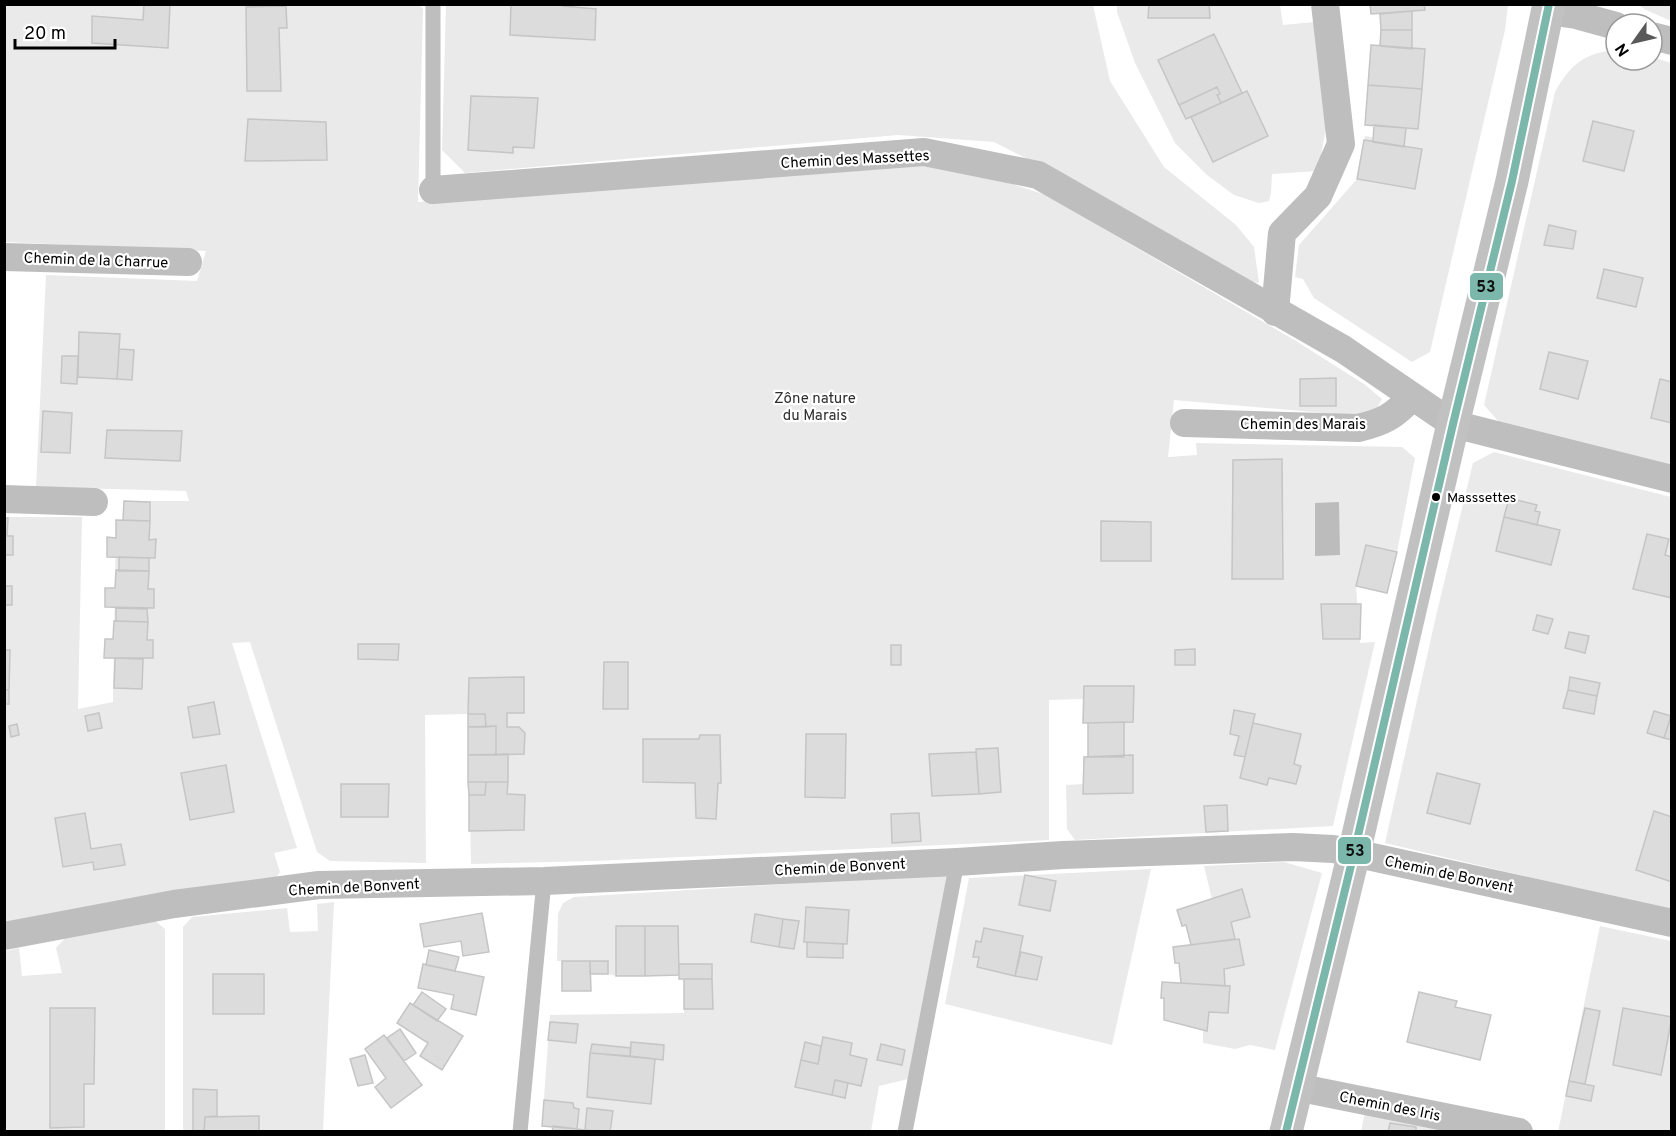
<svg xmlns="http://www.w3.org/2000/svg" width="1676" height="1136" viewBox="0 0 1676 1136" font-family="Overpass,sans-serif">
<rect width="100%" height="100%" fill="#fff"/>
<!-- green -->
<path fill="#eaeaea" d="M 5,4 L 419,5 L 423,9 L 418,202 L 787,170 L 953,165 L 1046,195 L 1296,341 L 1364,384 L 1382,399 L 1375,412 L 1358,416 L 1174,400 L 1168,457 L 1197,455 L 1196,443 L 1402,447 L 1415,458 L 1397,552 L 1366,545 L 1356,586 L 1360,643 L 1375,642 L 1333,826 L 1075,840 L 1067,829 L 1066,785 L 1084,784 L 1084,757 L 1124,757 L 1124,722 L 1083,723 L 1083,699 L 1049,700 L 1049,840 L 594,861 L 471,864 L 468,714 L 425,715 L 426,863 L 330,861 L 317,852 L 250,642 L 232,643 L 297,848 L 274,853 L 280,872 L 273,882 L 5,929 L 5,517 L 82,517 L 78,709 L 113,702 L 116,520 L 123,520 L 124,501 L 189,501 L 186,491 L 36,487 L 46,275 L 197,281 L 206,251 L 5,242 Z
M 446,5 L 1093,5 L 1110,81 L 1164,167 L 1236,225 L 1254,247 L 1259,283 L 1240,280 L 1051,171 L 994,142 L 898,135 L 465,173 L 442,150 Z
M 1117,5 L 1280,5 L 1283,25 L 1314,22 L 1327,123 L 1318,171 L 1272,174 L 1271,193 L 1269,201 L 1259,203 L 1234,195 L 1207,175 L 1175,143 L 1135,63 L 1117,12 Z
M 1424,5 L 1508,5 L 1505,30 L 1430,352 L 1412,362 L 1314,298 L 1303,279 L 1295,277 L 1299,245 L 1357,179 L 1365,136 L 1404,142 L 1406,128 L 1418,129 L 1425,50 L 1412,49 L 1412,11 L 1424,10 Z
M 1639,5 L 1671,5 L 1671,21 L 1644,9 Z
M 1616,50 L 1616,60 L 1652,60 L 1652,57 L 1671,63 L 1671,465 L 1499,422 L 1484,405 L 1555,92 C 1569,66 1585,52 1616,50 Z
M 1494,452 L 1671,497 L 1671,909 L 1579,889 L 1385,843 L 1436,616 L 1473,463 Z
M 1284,862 L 1322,873 L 1275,1050 L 1250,1045 L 1235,1049 L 1203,1043 L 1203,1030 L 1207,1030 L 1209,1012 L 1228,1013 L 1230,986 L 1225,986 L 1224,969 L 1244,965 L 1239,940 L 1235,939 L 1231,922 L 1250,916 L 1242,890 L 1212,899 L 1204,866 Z
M 1151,869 L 1112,1045 L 945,1004 L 969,878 Z
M 951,874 L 908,1079 L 879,1086 L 871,1131 L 592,1132 L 542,1126 L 550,1015 L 684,1013 L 684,979 L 679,979 L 679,975 L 616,976 L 608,974 L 607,961 L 557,961 L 558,914 L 563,903 L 574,897 Z
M 334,902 L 323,1131 L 183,1131 L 183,927 L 192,917 L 287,908 L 290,932 L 318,931 L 317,904 Z
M 153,919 L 165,929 L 165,1131 L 5,1132 L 5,951 L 19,948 L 22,976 L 62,973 L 56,948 L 67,936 Z
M 1600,926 L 1671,941 L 1671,1131 L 1558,1132 Z
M 1365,1111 L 1467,1132 L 1361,1132 Z"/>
<!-- water -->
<path fill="#bcbcbc" d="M 1339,502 L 1340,555 L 1315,556 L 1315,503 Z"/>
<!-- building -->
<path fill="#dcdcdc" stroke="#c5c5c5" stroke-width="1.5" d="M 144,4 L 170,4 L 168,48 L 92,43 L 92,16 L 143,20 Z
M 511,4 L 563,4 L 563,6 L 596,9 L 595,40 L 510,35 Z
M 1149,4 L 1209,4 L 1210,18 L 1148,18 Z
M 1370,4 L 1424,4 L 1425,10 L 1371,14 Z
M 286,6 L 287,28 L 279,28 L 281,91 L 247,91 L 246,7 Z
M 1412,11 L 1412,30 L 1381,30 L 1380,14 Z
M 1381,30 L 1412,30 L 1412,49 L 1380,46 Z
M 1214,34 L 1242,93 L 1221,103 L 1217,95 L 1220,94 L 1217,87 L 1179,105 L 1158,60 Z
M 1371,45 L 1425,49 L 1422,89 L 1368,85 Z
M 1368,85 L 1422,89 L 1418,129 L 1365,125 Z
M 1217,87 L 1220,94 L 1217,95 L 1221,103 L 1186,119 L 1179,105 Z
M 1247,91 L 1268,136 L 1213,162 L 1191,117 Z
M 471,96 L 538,98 L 534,148 L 513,147 L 513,153 L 468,150 Z
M 248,119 L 326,122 L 327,160 L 245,161 Z
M 1593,121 L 1634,131 L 1624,171 L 1583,161 Z
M 1374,125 L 1406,128 L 1404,147 L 1373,142 Z
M 1364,140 L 1422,149 L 1415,189 L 1357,179 Z
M 1549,225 L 1576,231 L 1573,249 L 1544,245 Z
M 1604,269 L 1643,278 L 1636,307 L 1597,298 Z
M 79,332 L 120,334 L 117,379 L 78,377 Z
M 119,349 L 134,350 L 132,380 L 117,379 Z
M 1549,352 L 1588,361 L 1578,399 L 1540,389 Z
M 62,356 L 78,356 L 77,384 L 61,383 Z
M 1336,378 L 1336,406 L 1300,406 L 1300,379 Z
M 1660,379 L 1672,382 L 1672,423 L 1651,418 Z
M 43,411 L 72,413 L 70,453 L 41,452 Z
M 107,430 L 182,431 L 180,461 L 105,458 Z
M 1282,459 L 1283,579 L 1232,579 L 1233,460 Z
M 1509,498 L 1537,505 L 1535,511 L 1540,512 L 1537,525 L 1504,517 Z
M 124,501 L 150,502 L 150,521 L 123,520 Z
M 1504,517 L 1560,530 L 1551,565 L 1496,551 Z
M 4,518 L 8,518 L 7,536 L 13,536 L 13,555 L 4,555 Z
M 116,520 L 150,521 L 149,540 L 156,539 L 155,558 L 107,557 L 107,537 L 116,538 Z
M 1101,521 L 1151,522 L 1151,561 L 1101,561 Z
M 1647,534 L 1669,539 L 1665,555 L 1672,557 L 1672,598 L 1633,589 Z
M 1366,545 L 1397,552 L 1387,593 L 1356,586 Z
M 119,557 L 149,558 L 149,571 L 119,571 Z
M 4,568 L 5,586 L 12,586 L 12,605 L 4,605 Z
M 116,570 L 149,571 L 148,589 L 154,589 L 154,608 L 105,607 L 105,588 L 115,588 Z
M 1321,604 L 1361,604 L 1360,639 L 1323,639 Z
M 116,608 L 147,609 L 148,622 L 116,621 Z
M 1537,615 L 1553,619 L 1548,634 L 1533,630 Z
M 114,621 L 148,622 L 147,640 L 153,640 L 153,658 L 104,658 L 105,639 L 113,639 Z
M 1569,632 L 1589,636 L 1585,653 L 1565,648 Z
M 358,644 L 399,644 L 398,660 L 358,659 Z
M 891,645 L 901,645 L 901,665 L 891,665 Z
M 1195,649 L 1195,665 L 1175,665 L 1175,650 Z
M 4,650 L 10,650 L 9,690 L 4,690 Z
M 115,658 L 143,659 L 142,689 L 114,688 Z
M 604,662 L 628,662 L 628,709 L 603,709 Z
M 524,677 L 524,713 L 507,713 L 507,727 L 519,727 L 525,733 L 524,754 L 496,755 L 496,726 L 486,727 L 485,714 L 468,714 L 469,678 Z
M 1570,677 L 1600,683 L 1597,696 L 1568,690 Z
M 1084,686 L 1134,686 L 1133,722 L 1083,723 Z
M 4,690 L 9,690 L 9,704 L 4,704 Z
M 1568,690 L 1597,696 L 1594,714 L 1563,708 Z
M 214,702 L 220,734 L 193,738 L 188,707 Z
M 1234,710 L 1255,714 L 1245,757 L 1234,755 L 1239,736 L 1230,734 Z
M 1654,711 L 1671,716 L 1664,738 L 1647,733 Z
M 99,713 L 102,728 L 88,731 L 85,716 Z
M 468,714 L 485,714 L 486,727 L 468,727 Z
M 1671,716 L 1672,716 L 1672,740 L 1664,738 Z
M 1124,722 L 1124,757 L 1088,757 L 1088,723 Z
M 1253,723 L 1301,734 L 1294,764 L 1301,766 L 1296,784 L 1269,778 L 1267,785 L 1240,778 Z
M 17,724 L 19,735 L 11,737 L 9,726 Z
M 496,726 L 496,755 L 468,755 L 468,727 Z
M 806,734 L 846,734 L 845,798 L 805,797 Z
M 700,735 L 720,735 L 721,783 L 718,783 L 716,819 L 696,818 L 695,783 L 643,782 L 643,739 L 699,739 Z
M 998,748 L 1001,792 L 979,794 L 976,749 Z
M 976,752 L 979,794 L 932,796 L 929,754 Z
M 508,754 L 508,782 L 468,782 L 468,755 Z
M 1133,755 L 1133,793 L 1083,794 L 1084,757 Z
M 226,765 L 234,812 L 190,820 L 181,773 Z
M 1437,773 L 1480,784 L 1470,824 L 1427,813 Z
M 468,782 L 486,782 L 485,795 L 469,795 Z
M 486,782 L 508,782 L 507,794 L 525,795 L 524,830 L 469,831 L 469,795 L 485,795 Z
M 341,784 L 389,784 L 388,817 L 341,817 Z
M 1227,805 L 1228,831 L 1206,832 L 1204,806 Z
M 1654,811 L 1672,817 L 1672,882 L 1636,870 Z
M 85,813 L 91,849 L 121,844 L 125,865 L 94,870 L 93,862 L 63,867 L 55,818 Z
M 919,813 L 921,841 L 892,843 L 891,814 Z
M 1025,875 L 1056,881 L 1050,911 L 1019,905 Z
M 1242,889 L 1250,917 L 1231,922 L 1235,939 L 1191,945 L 1186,925 L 1182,926 L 1177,910 Z
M 806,907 L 849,910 L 847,944 L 804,942 Z
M 482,913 L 489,952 L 463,956 L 461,941 L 424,947 L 420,924 Z
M 755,914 L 783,919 L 779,947 L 751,942 Z
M 783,919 L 799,921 L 794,949 L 779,947 Z
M 616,926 L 645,926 L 645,976 L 616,976 Z
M 645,926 L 678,926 L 679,975 L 645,976 Z
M 984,928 L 1023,936 L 1015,976 L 977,967 L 979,957 L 973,957 L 976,941 L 981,942 Z
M 1239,939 L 1244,965 L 1224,969 L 1225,986 L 1181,983 L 1179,963 L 1175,963 L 1173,947 Z
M 807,942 L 843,944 L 843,958 L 807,957 Z
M 429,950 L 459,957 L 455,971 L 426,965 Z
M 1021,952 L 1042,957 L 1037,980 L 1015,976 Z
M 562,961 L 590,961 L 591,991 L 562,991 Z
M 590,961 L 608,961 L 608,974 L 590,974 Z
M 423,964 L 484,977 L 476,1015 L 451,1009 L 454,995 L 418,988 Z
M 679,964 L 712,964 L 712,979 L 679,979 Z
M 213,974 L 264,974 L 264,1014 L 213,1014 Z
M 684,979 L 712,979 L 713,1009 L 684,1009 Z
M 1162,982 L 1230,986 L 1228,1013 L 1209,1012 L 1207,1031 L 1164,1020 L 1164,998 L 1161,998 Z
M 422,992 L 446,1009 L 437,1021 L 413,1005 Z
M 1419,992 L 1457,1001 L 1455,1007 L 1491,1015 L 1480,1060 L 1407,1042 Z
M 410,1003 L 463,1036 L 442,1070 L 420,1056 L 428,1043 L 397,1023 Z
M 50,1008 L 95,1008 L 94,1084 L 84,1084 L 84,1127 L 50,1128 Z
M 1585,1008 L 1600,1011 L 1585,1084 L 1569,1081 Z
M 1623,1008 L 1672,1017 L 1661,1075 L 1613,1065 Z
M 550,1022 L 578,1024 L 576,1043 L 548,1040 Z
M 400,1029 L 416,1053 L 404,1061 L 387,1038 Z
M 384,1035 L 422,1085 L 391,1108 L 375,1087 L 386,1078 L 365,1049 Z
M 823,1037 L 852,1043 L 850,1055 L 867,1059 L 861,1086 L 835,1080 L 832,1095 L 795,1087 L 801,1060 L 818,1064 Z
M 631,1042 L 664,1045 L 663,1060 L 630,1056 Z
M 805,1042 L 821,1046 L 818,1064 L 801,1060 Z
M 592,1044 L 631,1048 L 630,1056 L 590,1053 Z
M 881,1044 L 905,1050 L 902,1065 L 877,1060 Z
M 590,1053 L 655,1059 L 651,1104 L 587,1097 Z
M 365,1055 L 373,1083 L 358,1086 L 350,1059 Z
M 835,1080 L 848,1083 L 845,1098 L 832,1095 Z
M 1569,1081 L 1594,1086 L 1591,1101 L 1566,1096 Z
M 193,1089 L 217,1090 L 217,1116 L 205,1117 L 204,1132 L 193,1132 Z
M 544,1100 L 573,1103 L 574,1108 L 579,1109 L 577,1129 L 542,1126 Z
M 587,1108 L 613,1111 L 610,1132 L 585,1130 Z
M 259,1116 L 259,1132 L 204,1132 L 205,1117 Z
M 1390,1123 L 1416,1127 L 1416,1132 L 1388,1132 Z
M 553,1126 L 577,1129 L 592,1131 L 552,1132 Z"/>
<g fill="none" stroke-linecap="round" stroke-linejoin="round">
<!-- lane -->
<path stroke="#bebebe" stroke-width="15" d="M 433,190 L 433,4
M 520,1132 L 544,881
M 905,1132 L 957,862"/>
<!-- street -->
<path stroke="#bebebe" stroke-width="28" d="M 1548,11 L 1576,15 L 1616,26
M 1652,36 L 1672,41
M 433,190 L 924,152 L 1038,175 L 1343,349 L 1453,424 L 1672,479
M 4,257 L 188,262
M 1275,312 L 1282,233 L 1318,196 L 1341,144 L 1325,4
M 1184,423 L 1358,428 C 1384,422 1394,416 1412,397
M 4,499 L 94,502
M 4,936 L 174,904 L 319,885 L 544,881 L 957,862 L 1063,855 L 1293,847 L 1333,849 L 1354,853 L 1672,923
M 1296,1087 L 1519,1132"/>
<!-- secondary -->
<path stroke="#c1c1c1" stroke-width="33" d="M 1286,1132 L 1354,853 L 1453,424 L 1512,181 L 1549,4"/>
<defs>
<path id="bus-1" d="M 1286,1132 L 1354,853 L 1453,424 L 1512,181 L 1549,4"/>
</defs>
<!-- bus-1 casing -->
<use href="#bus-1" stroke="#fff" stroke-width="12"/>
<!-- bus-1 -->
<use href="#bus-1" stroke="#7bb7ab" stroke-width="8"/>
</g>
<!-- markers -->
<circle fill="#000" stroke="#fff" stroke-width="2" cx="1436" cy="497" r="5"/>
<g text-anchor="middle" stroke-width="4.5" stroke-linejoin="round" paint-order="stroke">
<!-- bus labels -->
<g font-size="14" fill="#000" stroke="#fff" text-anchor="start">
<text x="1447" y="502">Masssettes</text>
</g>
<!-- street labels -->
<g font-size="15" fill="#000" stroke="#fff">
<text transform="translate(855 159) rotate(-3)" y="5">Chemin des Massettes</text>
<text transform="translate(96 260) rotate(2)" y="5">Chemin de la Charrue</text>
<text x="1303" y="429">Chemin des Marais</text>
<text transform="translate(840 867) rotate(-3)" y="5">Chemin de Bonvent</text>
<text transform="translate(1449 874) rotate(12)" y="5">Chemin de Bonvent</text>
<text transform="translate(354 887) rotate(-3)" y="5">Chemin de Bonvent</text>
<text transform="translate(1390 1106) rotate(11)" y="5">Chemin des Iris</text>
</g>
<!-- park labels -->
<g font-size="15" fill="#2f2f2f" stroke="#fff">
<text x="815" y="403">Zône nature<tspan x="815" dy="17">du Marais</tspan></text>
</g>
</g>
<g stroke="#fff" stroke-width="2">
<rect x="1469" y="272" width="35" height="29" rx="6" fill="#7bb7ab"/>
<rect x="1337" y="836" width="35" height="29" rx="6" fill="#7bb7ab"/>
</g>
<g font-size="16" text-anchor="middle" font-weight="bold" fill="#111">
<text x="1486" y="292">53</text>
<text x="1355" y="856">53</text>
</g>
<!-- border -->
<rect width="1676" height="1136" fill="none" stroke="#000000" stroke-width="12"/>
<!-- north arrow -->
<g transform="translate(1634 42) rotate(236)"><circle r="28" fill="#ffffff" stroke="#999999" stroke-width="1.5"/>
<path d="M0-4.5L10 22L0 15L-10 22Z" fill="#595959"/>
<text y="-9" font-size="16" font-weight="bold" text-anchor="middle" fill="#000000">N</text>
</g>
<!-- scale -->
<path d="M15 39v9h100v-9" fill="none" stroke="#000000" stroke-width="3"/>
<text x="24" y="39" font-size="18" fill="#000000" stroke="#ffffff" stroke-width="4.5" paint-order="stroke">20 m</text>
</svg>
